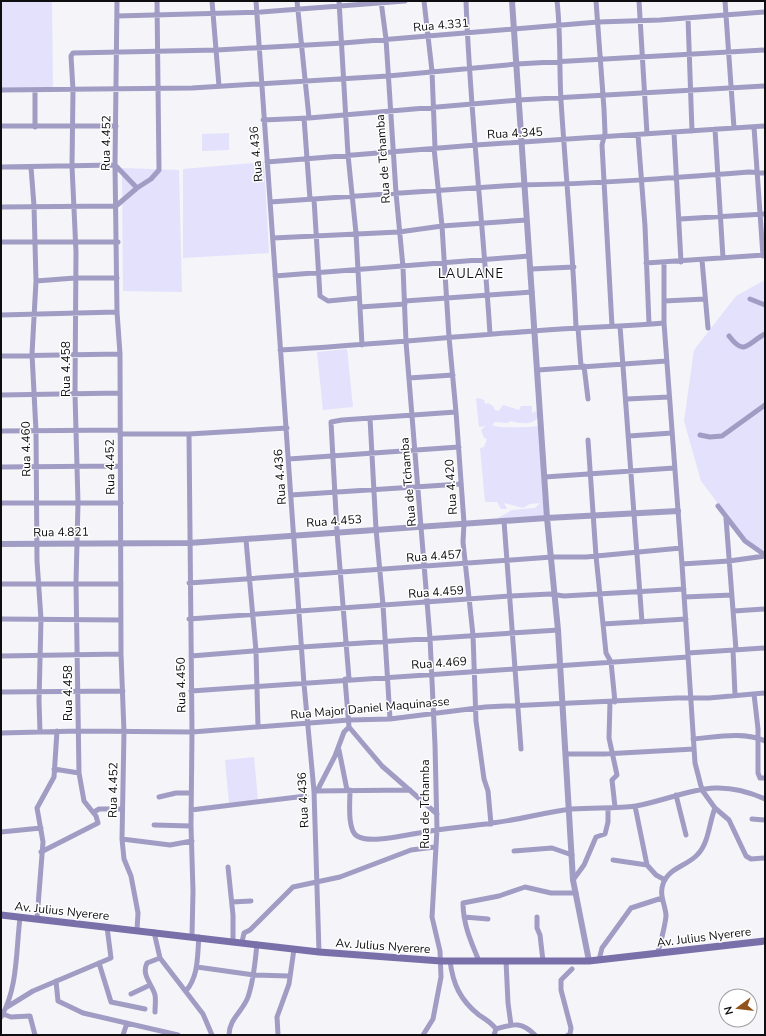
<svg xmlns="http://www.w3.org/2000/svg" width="766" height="1036" viewBox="0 0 766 1036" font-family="'Nunito Sans',sans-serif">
<rect width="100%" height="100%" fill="#f4f4f9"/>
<!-- green -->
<path fill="#e3e1fc" d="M 1,1 L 52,1 L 53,90 L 1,90 Z
M 229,133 L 229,150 L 202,151 L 202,134 Z
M 264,162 L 269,253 L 183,258 L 183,169 Z
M 122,168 L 179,170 L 182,292 L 123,291 Z
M 765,280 L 765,553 L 749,545 L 701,481 L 684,421 L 694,350 L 736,296 Z
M 347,349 L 353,407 L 323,410 L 317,352 Z
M 478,398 L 484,400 L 485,404 L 488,403 L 493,406 L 495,410 L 499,411 L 503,405 L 519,410 L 521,406 L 532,406 L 532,413 L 537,411 L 539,414 C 536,426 521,424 511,421 L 507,423 L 495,422 L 492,425 C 499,429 530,427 540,426 L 546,518 L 498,520 L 498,518 L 512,510 L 535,508 L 540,503 L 530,504 L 523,508 L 504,503 L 507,509 L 501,509 L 497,502 L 485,502 L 480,448 L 484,447 L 487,439 L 484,438 L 481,430 L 486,426 L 479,427 L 476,399 Z
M 254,757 L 258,800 L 229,803 L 225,760 Z"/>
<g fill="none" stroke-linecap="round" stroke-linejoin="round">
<!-- minor -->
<path stroke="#a19cc4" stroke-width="5" d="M 117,1 L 115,165 L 117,312 L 120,354 L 121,654 L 124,732 L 122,839 L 124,859 L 131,876 L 135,897 L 138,913 L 137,930
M 212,1 L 219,86
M 256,1 L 304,684 L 314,791 L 319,952
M 297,1 L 309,118
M 339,1 L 348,155 L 356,233 L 362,345
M 381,1 L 386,39 L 396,193 L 403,267 L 406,342 L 430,638 L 435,745 L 437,829 L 432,917 L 440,951 L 441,977 L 433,1019 L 423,1035
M 424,1 L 432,71 L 435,148
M 466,1 C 470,112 483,223 490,334
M 557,1 C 561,34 559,68 561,101 C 566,177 573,252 576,328
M 596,1 L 604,109 L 605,133 L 602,145 L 612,326
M 639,1 L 647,134
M 725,1 L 734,128
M 117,16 L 261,12 L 405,1
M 688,18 L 692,131
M 1,90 L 192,88 L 388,76 L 517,64 L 765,50
M 304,118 L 310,199
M 263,120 L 309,118 L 519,100 L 765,86
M 1,126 L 116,126
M 35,127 L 35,90
M 754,127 L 763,256
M 715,129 L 723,258
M 674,133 L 681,262
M 638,135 L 645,226 L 649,324
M 434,148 L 442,226 L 449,337 L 456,412 L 464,523 L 463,542 L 473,635 L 476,721 L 484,779 L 488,791 L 491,824
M 267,162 L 476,145 L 765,126
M 1,167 L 115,165 L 137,188 L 151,179 L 159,170 L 157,1
M 31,167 L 34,206 L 36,281 L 32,354 L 36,431 L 37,561 L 41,619 L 39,701 L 40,732
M 314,199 L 320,296 L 328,301 L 359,298
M 270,202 L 519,185 C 595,184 672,178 749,172 L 765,173
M 1,207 L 116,206 L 137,188
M 680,219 L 765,214
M 273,238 L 399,232 L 442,226 L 527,220
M 1,242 L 118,242
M 702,260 L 708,328
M 646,263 L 765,255
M 531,269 L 574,267
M 275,276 L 529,256
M 36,281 L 75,278 L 117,278
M 750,299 L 765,305
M 405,301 L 532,292
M 664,301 L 705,299
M 360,307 L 405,304
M 1,315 L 117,312
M 620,326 L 642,622
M 578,328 L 581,366
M 729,336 C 745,357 747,343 765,334
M 280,350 C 365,345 449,337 534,331 C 577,327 620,327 664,323
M 1,356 L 120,354
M 584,366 L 588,399
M 538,370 L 667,361
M 409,378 L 453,375
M 1,395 L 120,393
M 627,399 L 669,397
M 370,418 L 376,529 L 383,605 L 390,719
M 1,431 L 120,430
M 120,434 L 189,434 L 287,428
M 189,434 L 192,732 L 191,826 L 193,891 L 192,936
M 700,435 L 710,437 L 722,436 L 765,405
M 629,436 L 672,433
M 588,440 L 596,556 L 606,653 L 611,662 L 615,702
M 289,459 L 459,447
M 1,467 L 120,466
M 545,477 L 674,468
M 291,495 L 461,484
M 1,503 L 121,503
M 718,506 L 745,541 L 765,555
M 726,518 L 736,650
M 504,521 L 521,749
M 246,540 L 256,651 L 258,727
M 682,564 L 729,561 L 765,556
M 189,583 L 552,557 L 586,557 L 681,548
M 1,584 L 121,584
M 684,597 L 732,595
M 734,611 L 765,609
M 1,619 L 121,620
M 189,619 L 511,596 L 550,594 L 564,596 L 684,589
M 603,624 L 686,619
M 733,650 L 735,695
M 688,653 L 765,648
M 1,656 L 121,654
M 191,656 L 302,647 L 558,630
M 345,679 L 349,727 L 382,766 L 437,814
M 349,679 L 337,532 L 331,422 L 342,420 L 456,412
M 191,691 L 688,657
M 1,692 L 123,691
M 754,694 L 758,729 L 758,773 L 760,778 L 765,778
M 610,702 L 609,738 L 617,775 L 612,780 L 615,807
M 1,733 L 78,731 L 192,732 L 349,720 L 390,719 L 485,707 L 677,698 L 709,698 L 765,693
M 693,739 C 716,737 744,731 765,741
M 339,750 L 347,790
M 566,754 L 604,754 L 694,749
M 54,769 L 79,773
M 350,790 C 350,801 347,830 357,836 C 370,844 404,835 419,833 C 444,828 467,827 492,823 C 519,820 545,812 572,809 C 593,807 615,809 636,806 C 687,796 712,775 765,799
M 314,791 L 410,790
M 317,791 L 335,756 L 344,732 L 349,727
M 676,795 L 686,835
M 159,797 L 176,793 L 191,793
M 635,806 L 647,865 L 656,875 L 665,880
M 715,808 L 729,820 L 746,856 L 751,859 L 765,858
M 191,810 L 306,796
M 94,812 L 99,809 L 122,809
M 752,819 L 765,820
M 154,825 L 191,826
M 1,832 L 41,828
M 122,839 L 170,845 L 192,841
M 514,851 L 552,848 L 572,855
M 41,852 L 98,823 L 96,816 L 84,801 L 79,773 L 76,583 L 78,503 L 75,394 L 76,252 L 72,166 L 73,90 L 71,56 L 73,53 L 217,50 L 343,43 L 598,22 L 660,20 L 765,12
M 613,860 L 647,865
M 228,867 L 233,915 L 233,941
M 573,880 L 584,865 L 596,837 L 605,834 L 608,822 L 608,808
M 232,902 L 251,901
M 464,917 L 488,919
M 537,917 L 537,928 L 540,935 L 543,961
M 37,919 L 43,842 L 37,808 L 54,777 L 57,731
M 154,932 L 160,958 L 203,1014 L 212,1035
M 242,942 L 244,933 L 250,930 L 293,887 L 340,877 L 411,850 L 435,847
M 657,954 C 660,947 666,921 666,915 C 665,904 659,895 663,884 C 669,867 688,866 698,854 C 709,842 709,823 715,808 L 702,790 L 695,763 L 682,564 L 664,323 L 664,263
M 599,960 L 602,948 L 631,908 L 662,898
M 450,961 C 453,984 460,1000 479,1015 C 485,1019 491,1022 496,1029 L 494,1035
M 479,961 C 471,942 463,924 463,903 L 499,896 L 525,887 L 551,893 L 576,893
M 506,961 L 508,1003 L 511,1025
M 99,963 L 111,1002 L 145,1009
M 197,967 L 254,975 L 289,976
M 56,981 L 58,1001 L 83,1013 L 178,1035
M 186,991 C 199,975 197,957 199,937
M 131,994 L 150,985
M 7,1007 L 33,991 L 111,958 L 107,927
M 155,1012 C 155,1006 156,1000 155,995 C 152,984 141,975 147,963 L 160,958
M 3,1014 L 11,1017 L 30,1016 L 35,1035
M 1,1017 C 18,989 16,949 20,918
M 496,1029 C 514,1024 521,1021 535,1035
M 123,1035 L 127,1023
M 229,1035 C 229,1019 243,1011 248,997 C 254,980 255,962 257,944
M 278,1035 L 277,1017 L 289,984 L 294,949
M 568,1035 L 570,1034 L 571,1028 L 561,990 L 561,980 L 572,969"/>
<!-- tertiary -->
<path stroke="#a19cc4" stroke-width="6" d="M 512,1 L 547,518 L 558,630 L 573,880 L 589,961
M 1,544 L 189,543 L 547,518 L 678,511"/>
<!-- secondary -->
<path stroke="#7970aa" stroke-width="7" d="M 1,915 L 319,952 L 441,961 L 589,961 L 765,941"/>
</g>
<g text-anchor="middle" stroke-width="3" stroke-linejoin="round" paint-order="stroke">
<!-- street labels -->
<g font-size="12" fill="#0e0e10" stroke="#fff">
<text transform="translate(441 25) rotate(-5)" y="4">Rua 4.331</text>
<text transform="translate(515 133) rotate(-3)" y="4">Rua 4.345</text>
<text transform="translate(106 143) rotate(-89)" y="4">Rua 4.452</text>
<text transform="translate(256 154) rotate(-95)" y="4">Rua 4.436</text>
<text transform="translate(383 159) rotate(-94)" y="4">Rua de Tchamba</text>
<text transform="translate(66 369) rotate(-90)" y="4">Rua 4.458</text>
<text transform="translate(26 449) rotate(-91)" y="4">Rua 4.460</text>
<text transform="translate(110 467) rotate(-91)" y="4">Rua 4.452</text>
<text transform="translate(280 477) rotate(-94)" y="4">Rua 4.436</text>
<text transform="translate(408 482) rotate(-95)" y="4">Rua de Tchamba</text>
<text transform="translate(451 487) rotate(-94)" y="4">Rua 4.420</text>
<text transform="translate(334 521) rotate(-4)" y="4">Rua 4.453</text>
<text transform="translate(61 532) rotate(-1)" y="4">Rua 4.821</text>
<text transform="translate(434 556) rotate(-4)" y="4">Rua 4.457</text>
<text transform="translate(436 592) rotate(-4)" y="4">Rua 4.459</text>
<text transform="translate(439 663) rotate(-4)" y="4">Rua 4.469</text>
<text transform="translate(181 685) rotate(-91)" y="4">Rua 4.450</text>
<text transform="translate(68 693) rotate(-90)" y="4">Rua 4.458</text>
<text transform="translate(370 708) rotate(-5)" y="4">Rua Major Daniel Maquinasse</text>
<text transform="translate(113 790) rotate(-89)" y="4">Rua 4.452</text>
<text transform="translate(303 800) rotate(-93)" y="4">Rua 4.436</text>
<text transform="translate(425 804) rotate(-90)" y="4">Rua de Tchamba</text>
<text transform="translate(62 911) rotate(6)" y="4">Av. Julius Nyerere</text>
<text transform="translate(704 937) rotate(-7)" y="4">Av. Julius Nyerere</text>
<text transform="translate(383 946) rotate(4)" y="4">Av. Julius Nyerere</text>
</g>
<!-- neighbourhood labels -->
<g font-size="13" letter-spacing="1" fill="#0e0e10" stroke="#fff">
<text x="471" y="278">LAULANE</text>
</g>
</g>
<!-- border -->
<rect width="766" height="1036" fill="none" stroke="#0e0e10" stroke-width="4"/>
<!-- north arrow -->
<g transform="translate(738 1008) rotate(255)"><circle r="19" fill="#ffffff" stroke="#9f9f9f"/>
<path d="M0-3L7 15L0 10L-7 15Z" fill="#93541c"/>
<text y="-6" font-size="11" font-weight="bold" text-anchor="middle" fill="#0e0e10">N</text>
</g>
</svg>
